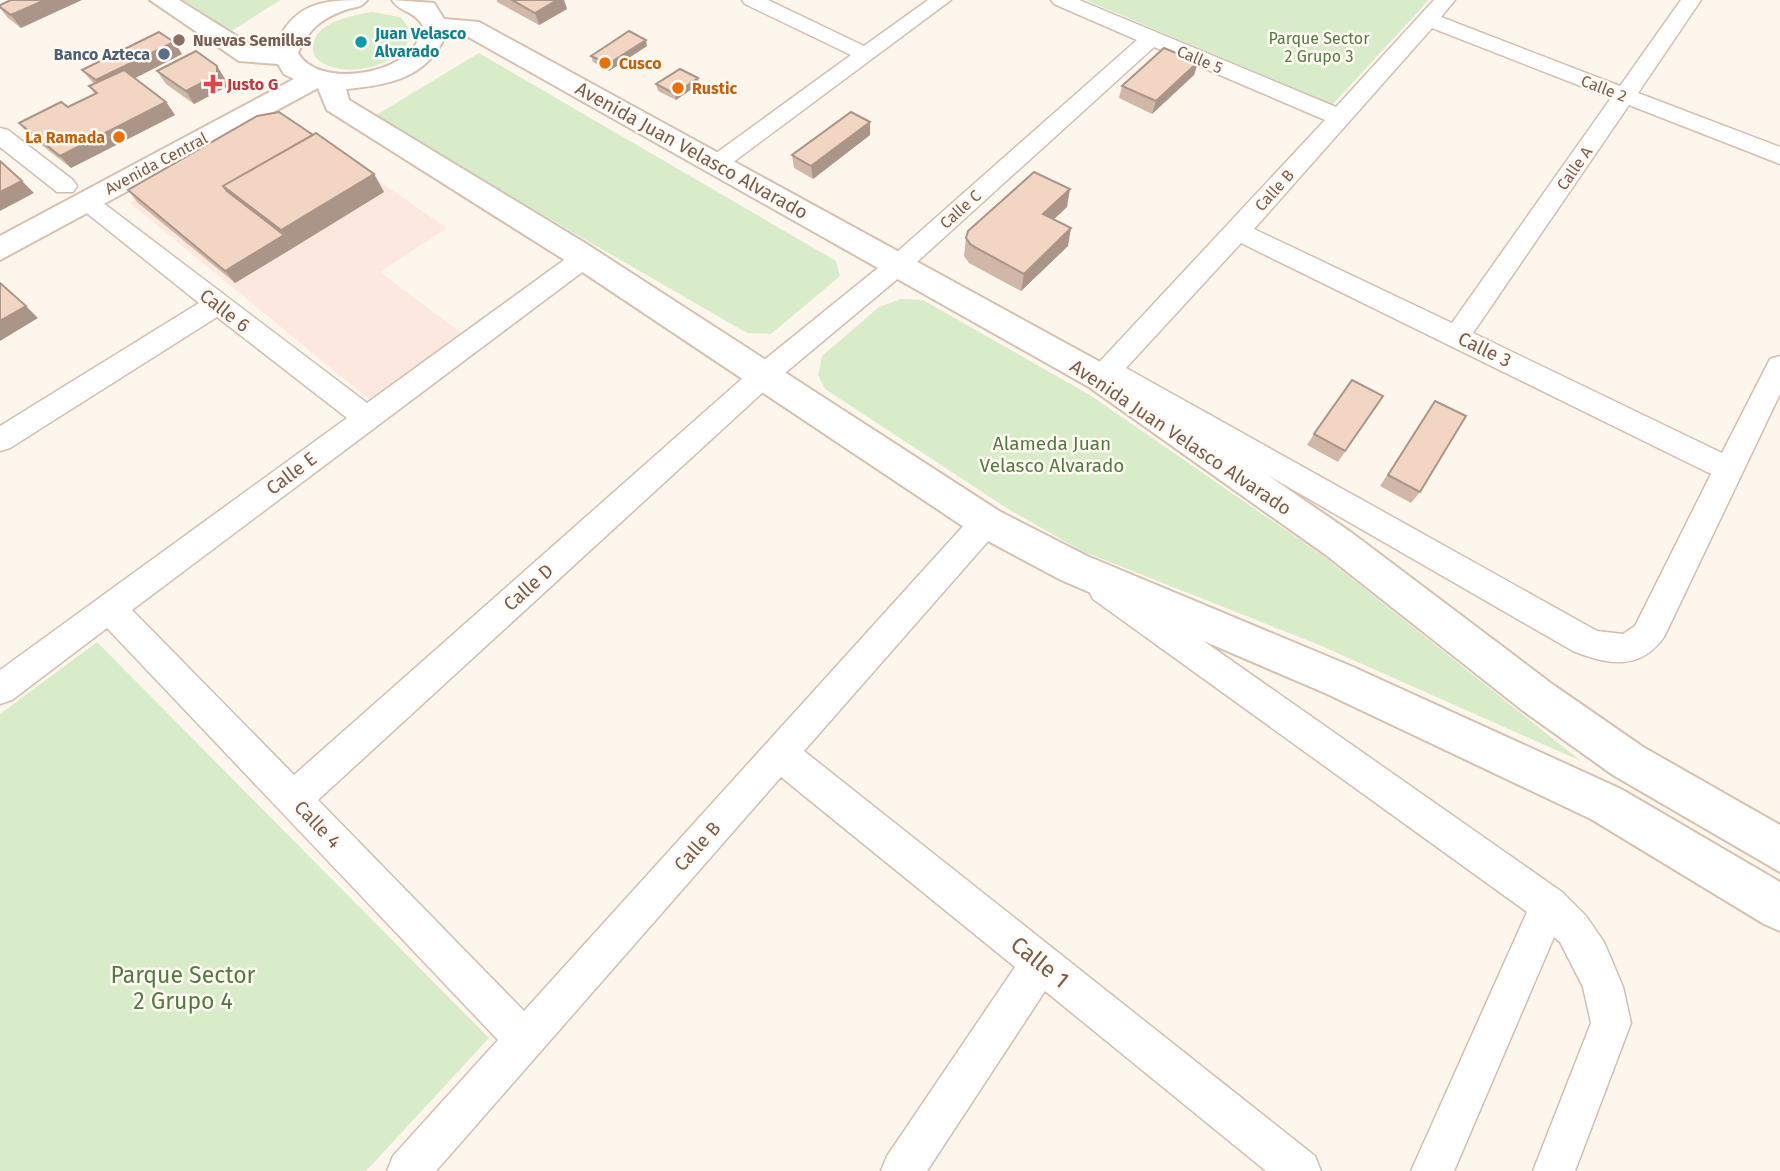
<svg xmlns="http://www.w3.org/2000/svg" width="1780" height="1171" viewBox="0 0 1780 1171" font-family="'Fira Sans',sans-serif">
<rect width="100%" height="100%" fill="#fdf6ec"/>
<!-- commercial -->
<path fill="#fde8e0" d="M 291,121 L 447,228 L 380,272 L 464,335 L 371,401 L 130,203 L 263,128 Z"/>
<!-- green -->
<path fill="#d8ecc9" d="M 183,0 L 280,0 L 232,31 Z
M 1086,0 L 1429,0 L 1332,105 Z
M 373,12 L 400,17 L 412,31 C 406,65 348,80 321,62 C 316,59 313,55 313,49 C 312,22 353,15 373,12 Z
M 479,53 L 836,261 L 840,276 L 771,334 L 747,333 L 373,117 Z
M 901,299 L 923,300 L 1090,395 L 1326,558 L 1581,761 L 1317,644 L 1082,551 L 1008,509 L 825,389 L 818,375 L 822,356 L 879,307 Z
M 97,642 L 489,1038 L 366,1171 L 0,1171 L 0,714 Z"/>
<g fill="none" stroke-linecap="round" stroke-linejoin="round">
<defs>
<path id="street" d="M 742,0 L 768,0 L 864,46 L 928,0 L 951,0 L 724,169 L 708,169 L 704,164 L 708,159 L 851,55 L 745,4 Z
M 1051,0 L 1079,0 L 1336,107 L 1434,0 L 1455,0 L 1441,17 L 1620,86 L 1681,0 L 1701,0 L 1638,93 L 1780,147 L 1780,164 L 1629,105 L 1473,333 L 1722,453 L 1770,359 L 1780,356 L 1780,394 L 1664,637 C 1640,671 1608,665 1573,651 L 1111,385 L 1101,388 L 1091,385 L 1087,378 L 1091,371 L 1325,120 L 1154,47 L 907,271 L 773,383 L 318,800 L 524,1011 L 975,513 L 986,509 L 997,513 L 1001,522 L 997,531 L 804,751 L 1315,1156 L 1321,1171 L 1266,1171 L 1045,991 L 927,1171 L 881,1171 L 887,1156 L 1015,967 L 781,777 L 436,1171 L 387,1171 L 393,1156 L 498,1040 L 107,628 L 12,700 L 0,704 L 0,670 L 347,418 L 217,317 L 10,448 L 0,451 L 0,426 L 199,303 L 73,202 L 76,196 L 94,196 L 367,403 L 575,252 L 584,249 L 593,252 L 597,258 L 593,264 L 132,610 L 294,775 L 753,369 L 889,259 L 1137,40 L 1054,4 ZM 1432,28 L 1611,98 L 1452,323 L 1254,229 ZM 1241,243 L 1711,474 L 1635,626 L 1623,634 L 1597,631 L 1126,368 Z
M 0,128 L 8,130 L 73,180 L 77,186 L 73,192 L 57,192 L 0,147 Z
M 1104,575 L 1115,579 L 1562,892 L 1586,916 L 1604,942 L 1623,987 L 1631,1023 L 1575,1171 L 1533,1171 L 1591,1023 L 1583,987 L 1560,942 L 1554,937 L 1454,1171 L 1411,1171 L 1527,912 L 1093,599 L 1088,589 L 1093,579 Z"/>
<path id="secondary" d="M 150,0 L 179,0 L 254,47 L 274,48 C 294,2 322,0 367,0 C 362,7 356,7 348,9 C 323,17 308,29 298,53 C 317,87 394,76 415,46 C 418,41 421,32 423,26 C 413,9 400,13 392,0 L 434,3 L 444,19 L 479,22 L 1113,369 L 1352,533 L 1552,684 L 1643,747 L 1780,825 L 1780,872 L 1613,775 L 1522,710 L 1326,555 L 1089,387 L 465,35 L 446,34 C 428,78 389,85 346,89 L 349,100 L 585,243 L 999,511 L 1087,556 L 1353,667 L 1621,789 L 1780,882 L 1780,931 L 1764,924 L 1591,819 L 1325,693 L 1061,580 L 973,533 L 563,259 L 327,110 L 318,88 L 0,260 L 0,236 L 294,79 L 284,74 L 278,64 L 239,61 Z"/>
</defs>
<!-- street casing -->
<use href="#street" stroke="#d1beb0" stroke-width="3"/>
<!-- secondary casing -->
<use href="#secondary" stroke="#d6c0b0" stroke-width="4"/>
<!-- street -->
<use href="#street" fill="#fff" fill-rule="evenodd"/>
<!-- secondary -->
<use href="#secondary" fill="#fff" fill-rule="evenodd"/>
</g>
<!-- wall -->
<path fill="#d1b7a8" d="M 11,0 L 21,28 L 8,18 L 0,8 L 0,5 Z
M 497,0 L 564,0 L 567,9 L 539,25 L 497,2 Z
M 174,42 L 182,54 L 135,78 L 166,102 L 175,115 L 71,168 L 30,136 L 19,123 L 68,107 L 95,94 L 89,86 L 94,84 L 82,70 Z
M 647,46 L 609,71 L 593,62 L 591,56 Z
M 1198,62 L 1194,75 L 1152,114 L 1119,98 L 1122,86 Z
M 217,66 L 225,79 L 226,87 L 194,104 L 166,84 L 157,71 Z
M 698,78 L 699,84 L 676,100 L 658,91 L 656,84 Z
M 870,122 L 870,135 L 813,179 L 794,168 L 792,155 Z
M 313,135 L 374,174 L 384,192 L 235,283 L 138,203 L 128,190 Z
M 1067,207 L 1054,219 L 1068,246 L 1021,291 L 969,263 L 964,256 L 966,238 Z
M 1383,396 L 1338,462 L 1307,445 L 1314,434 Z
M 1435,401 L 1420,492 L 1411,503 L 1380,486 Z"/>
<!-- shaded-wall -->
<path fill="#aa9588" d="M 45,0 L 82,0 L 21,28 L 11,15 Z
M 557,0 L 564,0 L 567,9 L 539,25 L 535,13 Z
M 646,40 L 647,46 L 609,71 L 608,64 Z
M 174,42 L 182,54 L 106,93 L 96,80 Z
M 1198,62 L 1194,75 L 1152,114 L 1156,101 Z
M 217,66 L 225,79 L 226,87 L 194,104 L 186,91 Z
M 698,78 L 699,84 L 676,100 L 675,94 Z
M 166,102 L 175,115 L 71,168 L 60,156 Z
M 870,122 L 870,135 L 813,179 L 811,166 Z
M 374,174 L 384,192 L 293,248 L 281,230 Z
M 22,181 L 34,193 L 0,211 L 0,192 Z
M 1070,189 L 1067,207 L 1040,232 L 1043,214 Z
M 1071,228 L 1068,246 L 1021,291 L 1024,274 Z
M 284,235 L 293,248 L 235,283 L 225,271 Z
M 26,306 L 38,318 L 0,341 L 0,321 Z"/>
<!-- building -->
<path fill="#f3d5c3" stroke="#aa9588" stroke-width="2" d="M 11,0 L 45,0 L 11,15 L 0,7 L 0,5 Z
M 512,0 L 557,0 L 535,13 Z
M 629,31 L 646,40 L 608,64 L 591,56 Z
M 159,32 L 174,42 L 96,80 L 82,70 Z
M 1164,48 L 1198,62 L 1156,101 L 1122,86 Z
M 196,51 L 217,66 L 217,75 L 186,91 L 157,71 Z
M 680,69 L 698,78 L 675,94 L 656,84 Z
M 124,70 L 166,102 L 60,156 L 19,123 L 61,102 L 68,107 L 97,93 L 89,86 Z
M 279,112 L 313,135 L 223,186 L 227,191 L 284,235 L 225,271 L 128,190 L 257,116 Z
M 851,112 L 870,122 L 811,166 L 792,155 Z
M 316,133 L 374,174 L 281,230 L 223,186 Z
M 0,161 L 22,181 L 0,192 Z
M 1034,172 L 1070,189 L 1043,214 L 1071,228 L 1024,274 L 971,245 L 966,238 L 968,231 Z
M 0,283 L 26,306 L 0,321 Z
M 1352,380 L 1383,396 L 1345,451 L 1314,434 Z
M 1435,401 L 1466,416 L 1420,492 L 1388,475 Z"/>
<!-- markers -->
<circle fill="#8d6e63" stroke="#fffaf3" stroke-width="2.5" cx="179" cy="40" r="7"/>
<circle fill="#0f9aa8" stroke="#fffaf3" stroke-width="2.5" cx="361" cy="42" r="7"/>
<circle fill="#5c6f8a" stroke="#fffaf3" stroke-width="2.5" cx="164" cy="54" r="7"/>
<g fill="#e8710a" stroke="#fffaf3" stroke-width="2.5">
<circle cx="605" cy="63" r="7"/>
<circle cx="678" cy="88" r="7"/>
<circle cx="119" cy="137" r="7"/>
</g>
<path fill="#e0444e" stroke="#fffaf3" stroke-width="2.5" d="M209.5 73.5h7v7h7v7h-7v7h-7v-7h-7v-7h7z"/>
<g text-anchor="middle" stroke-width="5" stroke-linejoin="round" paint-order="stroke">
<!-- far-culture labels -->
<g font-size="16" font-weight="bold" fill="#0d838f" stroke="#fffaf3" text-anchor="start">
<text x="375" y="39">Juan Velasco<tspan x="375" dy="18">Alvarado</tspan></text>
</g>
<!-- far-park labels -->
<g font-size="16" fill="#537a41" stroke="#fffaf3">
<text x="1319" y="44">Parque Sector<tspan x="1319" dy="18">2 Grupo 3</tspan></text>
</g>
<!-- far-education labels -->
<g font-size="16" font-weight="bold" fill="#785e54" stroke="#fffaf3" text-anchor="start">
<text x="193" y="46">Nuevas Semillas</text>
</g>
<!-- far-service labels -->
<g font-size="16" font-weight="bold" fill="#4e5e75" stroke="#fffaf3" text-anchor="end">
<text x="150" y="60">Banco Azteca</text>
</g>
<!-- far-street labels -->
<g font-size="16" fill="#7a5c4d" stroke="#fffaf3">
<text transform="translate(1200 59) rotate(23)" y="6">Calle 5</text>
<text transform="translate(1604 88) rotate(21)" y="6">Calle 2</text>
<text transform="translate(156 163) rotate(-28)" y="6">Avenida Central</text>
<text transform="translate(1574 168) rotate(-55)" y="6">Calle A</text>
<text transform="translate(1274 190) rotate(-48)" y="6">Calle B</text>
<text transform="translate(960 209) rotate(-42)" y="6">Calle C</text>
</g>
<!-- far-food labels -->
<g font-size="16" font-weight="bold" fill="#c56008" stroke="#fffaf3" text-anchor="start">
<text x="619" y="69">Cusco</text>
<text x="692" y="94">Rustic</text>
<text x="105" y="143" text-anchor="end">La Ramada</text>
</g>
<!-- far-health labels -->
<g font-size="16" font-weight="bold" fill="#be3a42" stroke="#fffaf3" text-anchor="start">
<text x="227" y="90">Justo G</text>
</g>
<!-- street labels -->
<g font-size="19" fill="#7a5c4d" stroke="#fffaf3">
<text transform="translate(692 150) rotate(29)" y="7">Avenida Juan Velasco Alvarado</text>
<text transform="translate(225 310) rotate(38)" y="7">Calle 6</text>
<text transform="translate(1485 349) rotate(26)" y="7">Calle 3</text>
<text transform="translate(1181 437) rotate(34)" y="7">Avenida Juan Velasco Alvarado</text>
<text transform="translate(291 473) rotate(-37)" y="7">Calle E</text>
<text transform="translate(528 587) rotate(-42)" y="7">Calle D</text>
<text transform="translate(318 824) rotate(46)" y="7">Calle 4</text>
<text transform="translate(697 846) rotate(-48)" y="7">Calle B</text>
</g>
<!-- park labels -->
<g font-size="19" fill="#537a41" stroke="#fffaf3">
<text x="1052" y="450">Alameda Juan<tspan x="1052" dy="22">Velasco Alvarado</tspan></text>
</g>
<!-- near-street labels -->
<g font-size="23" fill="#7a5c4d" stroke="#fffaf3">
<text transform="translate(1040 962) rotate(39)" y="8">Calle 1</text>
</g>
<!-- near-park labels -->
<g font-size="23" fill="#537a41" stroke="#fffaf3">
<text x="183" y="983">Parque Sector<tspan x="183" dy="26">2 Grupo 4</tspan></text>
</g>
</g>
</svg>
